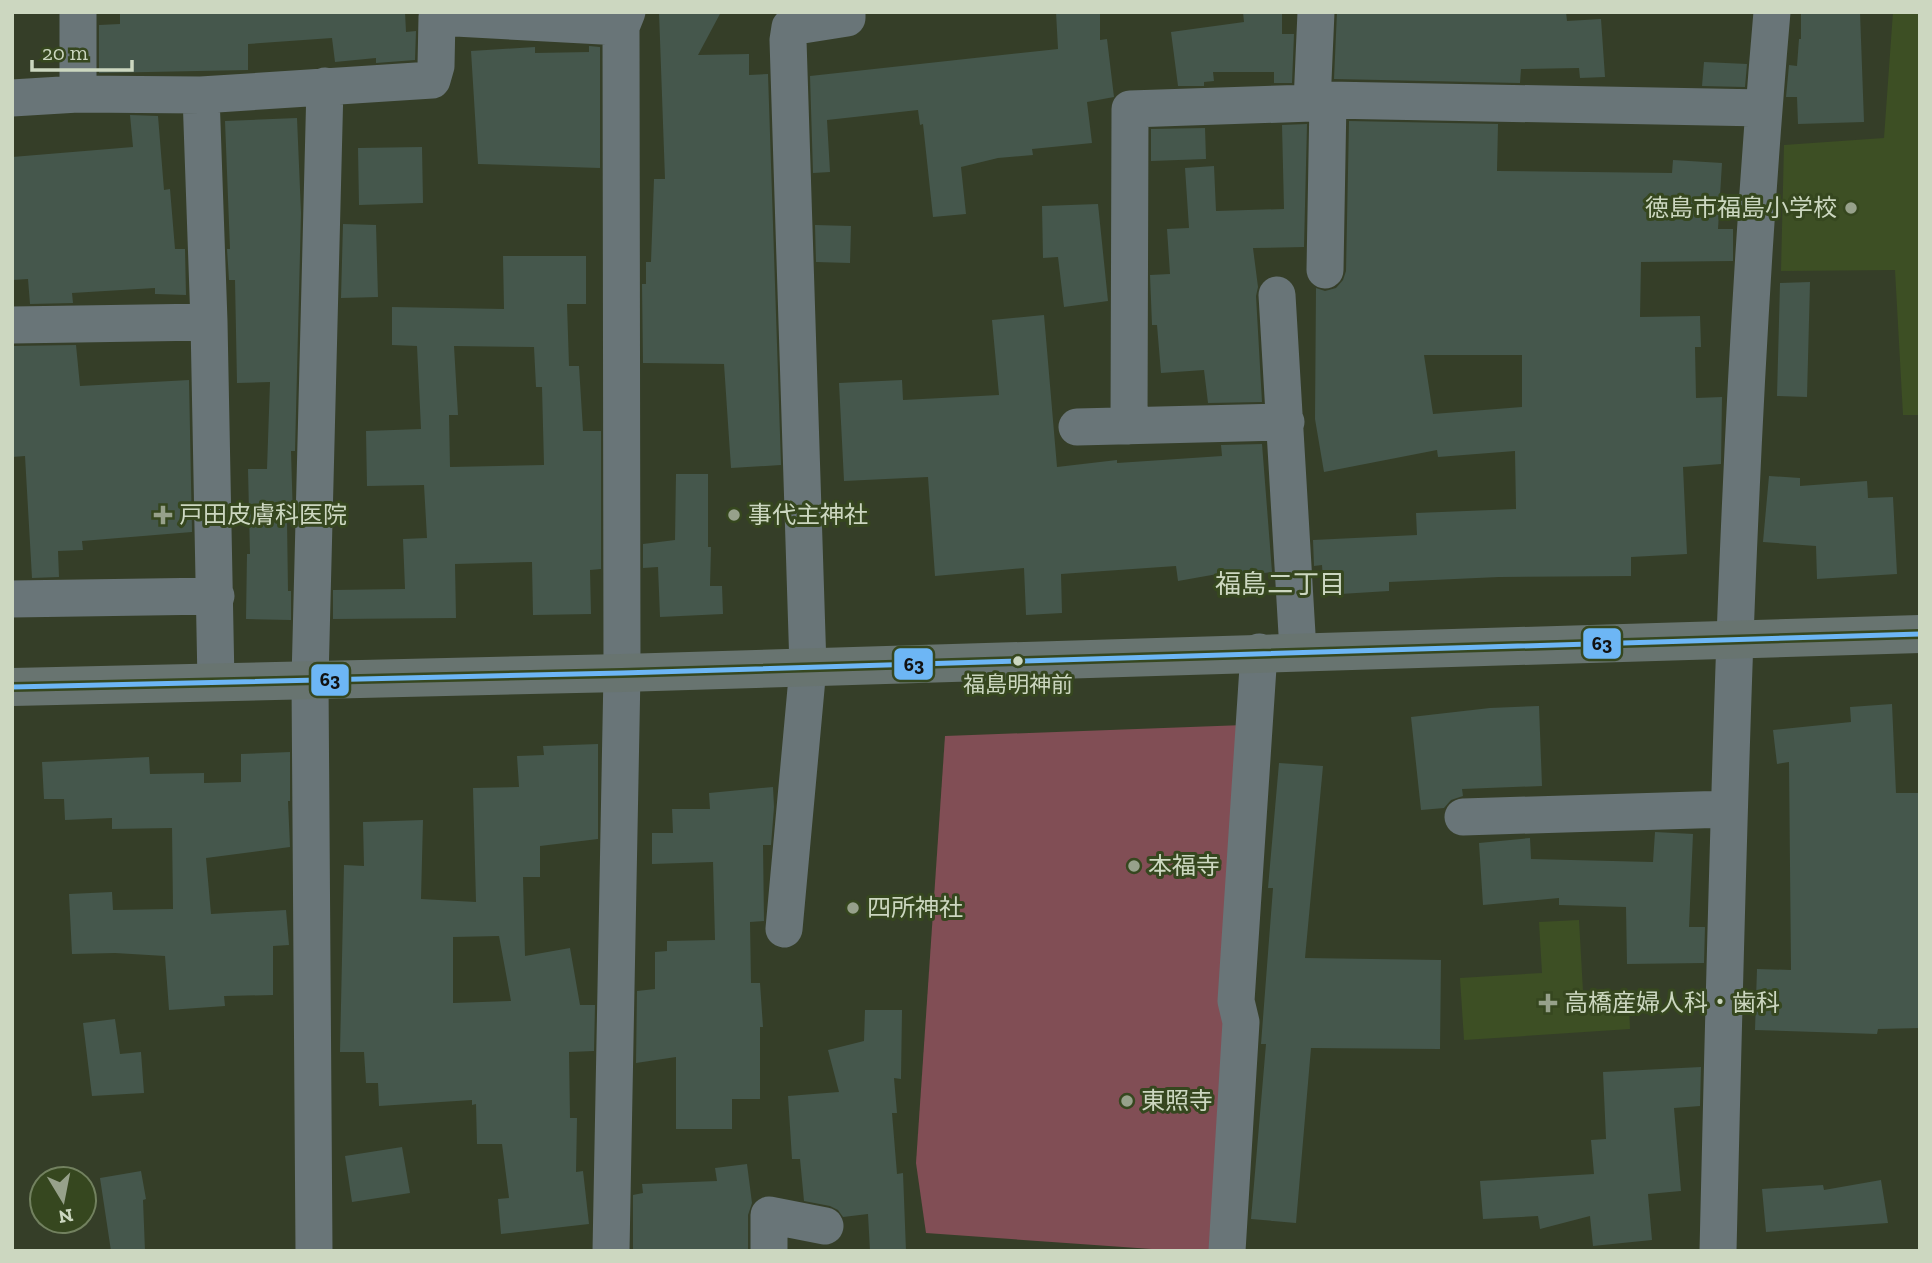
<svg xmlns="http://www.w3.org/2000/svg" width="1932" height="1263" viewBox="0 0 1932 1263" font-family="'Zilla Slab','Noto Sans JP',serif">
<rect width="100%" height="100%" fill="#353e28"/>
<!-- built -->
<path fill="#3d4f24" d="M 1893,12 L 1920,12 L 1920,415 L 1903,415 L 1895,270 L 1781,271 L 1784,145 L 1884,138 Z
M 1579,920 L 1584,1009 L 1629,1006 L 1630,1029 L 1464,1040 L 1460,978 L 1542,973 L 1539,922 Z"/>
<!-- green -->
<path fill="#814e55" d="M 1244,725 L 1215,1251 L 1180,1251 L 926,1233 L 916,1163 L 945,736 Z"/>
<!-- building -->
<path fill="#45574c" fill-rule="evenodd" d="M 120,12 L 405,12 L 406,32 L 416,31 L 415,60 L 376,63 L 376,58 L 335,62 L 332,38 L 248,44 L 248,70 L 99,73 L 99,25 L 120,24 Z
M 659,12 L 721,12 L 698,55 L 749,54 L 749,75 L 768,74 L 781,465 L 731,468 L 724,364 L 643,363 L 642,284 L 646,284 L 646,262 L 651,262 L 654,179 L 665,179 Z
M 1056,12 L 1100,12 L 1100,40 L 1107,39 L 1114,97 L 1087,102 L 1092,143 L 1032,149 L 1033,155 L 998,158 L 961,167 L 966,214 L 933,217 L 923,124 L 920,125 L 918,110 L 827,120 L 830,172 L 813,173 L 810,76 L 1058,49 Z
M 1243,12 L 1282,12 L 1282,34 L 1294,34 L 1292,83 L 1274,83 L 1274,72 L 1213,72 L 1214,81 L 1204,82 L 1204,86 L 1178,86 L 1171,32 L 1244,22 Z
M 1337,12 L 1566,12 L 1567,21 L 1601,19 L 1605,77 L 1580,78 L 1579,68 L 1521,69 L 1520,83 L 1334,79 Z
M 1801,12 L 1860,12 L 1864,122 L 1798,124 L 1797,97 L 1786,97 L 1789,65 L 1797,66 L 1799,39 L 1801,39 Z
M 589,46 L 600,47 L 600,168 L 478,164 L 471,51 L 535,47 L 535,53 L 589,52 Z
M 1704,62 L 1747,64 L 1745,87 L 1702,86 Z
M 130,115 L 158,116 L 164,190 L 170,189 L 175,249 L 185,249 L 186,295 L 155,294 L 155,288 L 72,293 L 73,303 L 30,304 L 28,279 L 12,280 L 12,157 L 133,147 Z
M 297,118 L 301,213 L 295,451 L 291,451 L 293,519 L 287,520 L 288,591 L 291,591 L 291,620 L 246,619 L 247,554 L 250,554 L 248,469 L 267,469 L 270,382 L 237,383 L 235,280 L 229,280 L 227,249 L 230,249 L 225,121 Z
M 1349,121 L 1498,124 L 1497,171 L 1672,173 L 1673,160 L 1722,163 L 1718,229 L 1733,229 L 1733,261 L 1641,262 L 1640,317 L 1700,316 L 1701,347 L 1695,347 L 1696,398 L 1722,397 L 1721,464 L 1683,467 L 1687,554 L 1631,557 L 1631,576 L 1499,577 L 1389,582 L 1389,591 L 1324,595 L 1322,565 L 1314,566 L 1313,540 L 1417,535 L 1416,513 L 1516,509 L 1515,451 L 1438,457 L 1437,450 L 1324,472 L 1315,419 L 1316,288 L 1325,291 L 1336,288 L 1343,280 L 1346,271 ZM 1424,355 L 1522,355 L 1522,407 L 1433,414 Z
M 1307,124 L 1304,247 L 1253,248 L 1258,287 L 1256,296 L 1262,402 L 1208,403 L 1204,370 L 1161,373 L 1157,325 L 1152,325 L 1150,275 L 1170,274 L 1167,229 L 1189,228 L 1185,168 L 1214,166 L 1216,211 L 1284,209 L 1282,125 Z
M 1205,128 L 1206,159 L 1151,161 L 1151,129 Z
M 422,147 L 423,203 L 359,205 L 358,148 Z
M 1098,204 L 1108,301 L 1064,307 L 1058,257 L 1043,258 L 1042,206 Z
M 343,224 L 376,225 L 378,297 L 341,298 Z
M 815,225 L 851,226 L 850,263 L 816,262 Z
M 503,256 L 586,256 L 586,304 L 567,304 L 569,366 L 579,366 L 583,431 L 601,431 L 601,569 L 590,570 L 591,614 L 533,615 L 532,562 L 455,564 L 456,618 L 333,619 L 333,590 L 405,589 L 403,539 L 427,538 L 424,485 L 367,486 L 366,431 L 421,429 L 417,346 L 392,345 L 392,307 L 504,309 ZM 454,346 L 534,347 L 536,387 L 542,387 L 544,465 L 450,467 L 449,415 L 458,415 Z
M 1810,282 L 1807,397 L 1777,396 L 1780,283 Z
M 1044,315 L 1057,467 L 1117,460 L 1117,463 L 1222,456 L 1221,445 L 1262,444 L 1272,572 L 1241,576 L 1240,570 L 1178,581 L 1176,566 L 1061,574 L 1062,613 L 1026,615 L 1024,568 L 935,576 L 928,477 L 844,481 L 839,383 L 902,380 L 903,400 L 999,395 L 992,320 Z
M 76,345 L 80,386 L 189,380 L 192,532 L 82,541 L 83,550 L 58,551 L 59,577 L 32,578 L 25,456 L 12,457 L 12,346 Z
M 676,474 L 708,474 L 708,547 L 711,547 L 710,586 L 722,586 L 723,614 L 660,617 L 658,567 L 643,568 L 643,544 L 675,540 Z
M 1769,476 L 1800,478 L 1800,486 L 1867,481 L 1868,498 L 1893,497 L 1897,574 L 1817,579 L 1816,546 L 1763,542 Z
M 1892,704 L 1896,793 L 1920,793 L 1920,1028 L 1878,1029 L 1877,1034 L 1755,1030 L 1757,969 L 1791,970 L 1789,762 L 1777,764 L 1773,730 L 1851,722 L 1850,707 Z
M 1539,706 L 1542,786 L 1462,789 L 1463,796 L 1451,800 L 1444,808 L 1421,810 L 1411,717 L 1490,708 Z
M 598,744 L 598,839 L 540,846 L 540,877 L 523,877 L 525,956 L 570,948 L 580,1005 L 595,1005 L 594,1051 L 569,1052 L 570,1118 L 577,1118 L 576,1172 L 583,1171 L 589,1224 L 501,1234 L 498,1199 L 509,1198 L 502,1144 L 477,1144 L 476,1104 L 472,1105 L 472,1100 L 379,1106 L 378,1083 L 366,1083 L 364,1052 L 340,1052 L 344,865 L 364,866 L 363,822 L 423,820 L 421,899 L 476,902 L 473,788 L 519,787 L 517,756 L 544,755 L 543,746 ZM 499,936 L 511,1001 L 453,1003 L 453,937 Z
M 290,752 L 290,801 L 288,801 L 290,847 L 206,858 L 211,914 L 286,910 L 289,945 L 273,946 L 273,995 L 224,996 L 225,1006 L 169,1010 L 165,956 L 115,953 L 72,954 L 69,894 L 112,892 L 113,910 L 173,909 L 172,828 L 112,829 L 112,818 L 65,820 L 64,799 L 44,799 L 42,762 L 149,757 L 150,774 L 204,773 L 204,783 L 241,782 L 241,754 Z
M 1279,763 L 1323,766 L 1305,958 L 1441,960 L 1440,1049 L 1311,1048 L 1296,1223 L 1251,1219 L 1266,1044 L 1261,1044 L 1273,888 L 1268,888 Z
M 773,787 L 774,807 L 771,845 L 763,845 L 764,921 L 750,922 L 751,983 L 760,983 L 763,1027 L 760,1027 L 760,1099 L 732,1099 L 732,1129 L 676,1129 L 676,1057 L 636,1063 L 637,991 L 655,989 L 655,952 L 667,951 L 667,941 L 715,940 L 713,862 L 652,864 L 652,833 L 673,833 L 672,809 L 710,809 L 709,793 Z
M 1655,832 L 1693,834 L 1689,927 L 1705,927 L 1704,963 L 1627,964 L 1626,907 L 1559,905 L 1559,898 L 1483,905 L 1479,843 L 1530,838 L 1531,859 L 1653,862 Z
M 865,1010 L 902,1010 L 901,1079 L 894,1078 L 897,1113 L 892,1113 L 897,1174 L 903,1173 L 906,1251 L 870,1251 L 868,1214 L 843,1217 L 838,1210 L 830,1206 L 804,1201 L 800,1159 L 792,1159 L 788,1096 L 839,1092 L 828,1050 L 864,1041 Z
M 115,1019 L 120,1054 L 141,1052 L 144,1093 L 92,1096 L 83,1023 Z
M 1701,1067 L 1700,1106 L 1674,1108 L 1681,1191 L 1648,1194 L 1652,1240 L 1593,1246 L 1590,1216 L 1540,1229 L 1538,1216 L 1483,1219 L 1480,1181 L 1594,1174 L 1591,1140 L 1606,1139 L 1603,1072 Z
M 402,1147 L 410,1193 L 352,1202 L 345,1156 Z
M 747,1164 L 752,1203 L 748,1215 L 748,1251 L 633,1251 L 633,1195 L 643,1193 L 642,1184 L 717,1181 L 715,1168 Z
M 141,1171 L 146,1199 L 143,1200 L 145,1251 L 111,1251 L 100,1178 Z
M 1881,1180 L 1888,1223 L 1766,1232 L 1762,1189 L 1823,1185 L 1824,1190 Z"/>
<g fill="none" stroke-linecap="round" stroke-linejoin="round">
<!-- minor -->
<path stroke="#697578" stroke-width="37" d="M 78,12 L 78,94
M 201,95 L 209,322 L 216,682
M 12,98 L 78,94 L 201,95 L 432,80 L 436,66 L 437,17 L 621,27
M 1312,103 L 1316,12
M 1325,270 L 1328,100
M 1277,295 L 1298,651
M 12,325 L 209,322
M 1129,426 L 1130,109 L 1312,103 L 1328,100 L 1764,108
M 1077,427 L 1286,422
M 12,599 L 216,596
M 1463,817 L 1729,809
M 784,929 L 808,667 L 788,40 L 790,27 L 847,18 L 847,12
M 314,1251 L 310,680 L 325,86
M 611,1251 L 622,673 L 621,27 L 627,12
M 769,1251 L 769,1215 L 825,1226
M 1227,1251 L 1241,1022 L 1236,1001 L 1259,652
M 1718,1251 C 1728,838 1736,424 1772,12"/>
<!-- primary -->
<path stroke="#687470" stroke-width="38" d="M 12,687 L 622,673 L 1920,634"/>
<defs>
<path id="bus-1" d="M 12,687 L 622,673 L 1920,634"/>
</defs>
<!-- bus-1 casing -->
<use href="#bus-1" stroke="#36471f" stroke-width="10"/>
<!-- bus-1 -->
<use href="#bus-1" stroke="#6db6f5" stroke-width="5"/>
</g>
<!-- markers -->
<g fill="#97a18b" stroke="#36471f" stroke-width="2.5">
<circle cx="1851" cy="208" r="7"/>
<path d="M159.5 504.5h7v7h7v7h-7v7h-7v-7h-7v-7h7z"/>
<circle cx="734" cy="515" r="7"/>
<circle cx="1134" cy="866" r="7"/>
<circle cx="853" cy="908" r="7"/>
<path d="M1544.5 992.5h7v7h7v7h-7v7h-7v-7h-7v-7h7z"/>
<circle cx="1127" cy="1101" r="7"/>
</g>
<circle fill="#ccd7c0" stroke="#36471f" stroke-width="2.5" cx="1018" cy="661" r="6"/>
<g text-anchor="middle" stroke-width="6" stroke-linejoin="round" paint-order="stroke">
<!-- bus labels -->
<g font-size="22" fill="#ccd7c0" stroke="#36471f">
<text x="1018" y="692">福島明神前</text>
</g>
<!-- poi labels -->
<g font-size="24" fill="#ccd7c0" stroke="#36471f" text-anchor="start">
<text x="1837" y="216" text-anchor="end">徳島市福島小学校</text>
<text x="179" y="523">戸田皮膚科医院</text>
<text x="748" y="523">事代主神社</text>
<text x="1148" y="874">本福寺</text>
<text x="867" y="916">四所神社</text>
<text x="1564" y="1011">高橋産婦人科・歯科</text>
<text x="1141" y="1109">東照寺</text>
</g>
<!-- neighbourhood labels -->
<g font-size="26" fill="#ccd7c0" stroke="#36471f">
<text x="1280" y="593">福島二丁目</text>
</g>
</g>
<g stroke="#36471f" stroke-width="2.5">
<rect x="1582" y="627" width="40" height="33" rx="7" fill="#6db6f5"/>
<rect x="893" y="647" width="41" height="34" rx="7" fill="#6db6f5"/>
<rect x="310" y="663" width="40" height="34" rx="7" fill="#6db6f5"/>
</g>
<g font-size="19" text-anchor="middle" font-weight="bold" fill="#111">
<text x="1602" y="650">63</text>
<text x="914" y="671">63</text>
<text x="330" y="686">63</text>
</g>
<!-- border -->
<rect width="1932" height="1263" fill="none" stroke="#ccd7c0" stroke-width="28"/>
<!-- north arrow -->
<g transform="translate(63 1200) rotate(170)"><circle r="33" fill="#36471f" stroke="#72815f" stroke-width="2"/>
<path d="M0-5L12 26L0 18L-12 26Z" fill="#97a18b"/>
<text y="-10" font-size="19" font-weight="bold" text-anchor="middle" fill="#ccd7c0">N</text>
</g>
<!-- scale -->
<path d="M32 60v10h100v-10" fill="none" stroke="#ccd7c0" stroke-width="3.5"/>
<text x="42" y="60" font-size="21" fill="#ccd7c0" stroke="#36471f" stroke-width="5" paint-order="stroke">20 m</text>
</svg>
